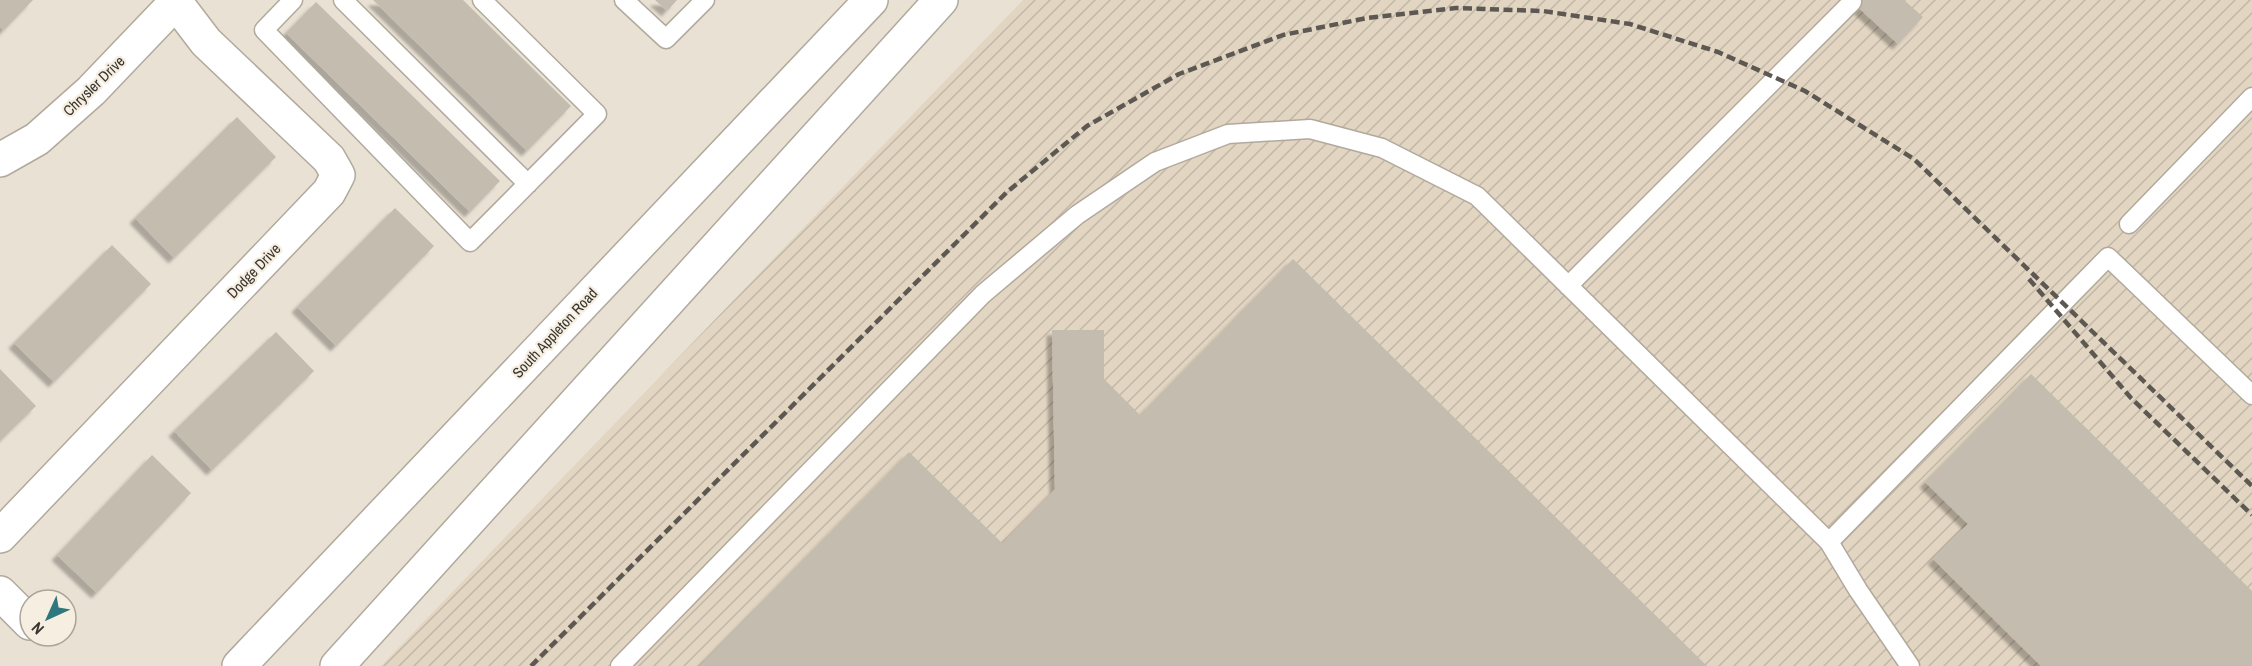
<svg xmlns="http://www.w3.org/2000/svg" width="2252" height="666" viewBox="0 0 2252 666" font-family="'Archivo Narrow',sans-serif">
<defs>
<pattern id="industrial-furrows" width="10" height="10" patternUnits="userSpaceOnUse" patternTransform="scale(1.5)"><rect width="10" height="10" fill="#e2d5c1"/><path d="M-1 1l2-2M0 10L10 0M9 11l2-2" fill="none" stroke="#c2b7a6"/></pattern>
<filter id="shadow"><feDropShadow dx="-5.5" dy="5.5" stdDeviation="1.5" flood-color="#0004"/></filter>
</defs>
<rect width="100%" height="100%" fill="#e9e1d3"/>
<!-- industrial -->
<path fill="url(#industrial-furrows)" d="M 1023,0 L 2252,0 L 2252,666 L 381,666 Z"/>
<!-- building -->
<path fill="#c4bcaf" filter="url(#shadow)" d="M 0,0 L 33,0 L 4,30 L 0,27 Z
M 373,0 L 463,0 L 571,106 L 527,151 Z
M 655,0 L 677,0 L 667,11 Z
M 1850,0 L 1904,0 L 1923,17 L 1898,44 Z
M 316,2 L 500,181 L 470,212 L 286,33 Z
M 237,117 L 276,157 L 174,258 L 135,218 Z
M 395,208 L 434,246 L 336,346 L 297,307 Z
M 112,245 L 151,284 L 54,382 L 14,343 Z
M 1293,259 L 1707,666 L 699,666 L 909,452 L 1002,543 L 1055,489 L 1052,330 L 1104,330 L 1104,379 L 1140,415 Z
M 276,332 L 314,371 L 212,470 L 174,431 Z
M 0,369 L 36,406 L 0,441 Z
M 2031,374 L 2252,591 L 2252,666 L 2041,666 L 1933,559 L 1968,524 L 1925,482 Z
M 152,455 L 191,493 L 97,593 L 57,555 Z"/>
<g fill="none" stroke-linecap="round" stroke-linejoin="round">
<defs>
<path id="service" d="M 293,0 L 264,30 L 470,242 L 597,114 L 482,0
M 343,0 L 528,184
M 624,0 L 666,39 L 705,0
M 2129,224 L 2252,97
M 1568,286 L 1852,2
M 1829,542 L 1858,590 L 1910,666
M 620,666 L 983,294 L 1077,215 L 1155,162 L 1228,134 L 1310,129 L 1382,148 L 1477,196 L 1829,542 L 2108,257 L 2252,395"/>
<path id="minor" d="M 0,536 L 329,192 L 338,175 L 329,159 L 206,42 L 174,0
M 0,593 L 30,623"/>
<path id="tertiary" d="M 0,160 L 37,139 L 91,91 L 178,0"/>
<path id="secondary" d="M 239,666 L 871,0
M 337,666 L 941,0"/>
</defs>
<!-- service casing -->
<use href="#service" stroke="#b1a99c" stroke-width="21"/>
<!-- minor casing -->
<use href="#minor" stroke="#b1a99c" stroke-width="36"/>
<!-- tertiary casing -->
<use href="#tertiary" stroke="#b1a99c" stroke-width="36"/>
<!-- secondary casing -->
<use href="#secondary" stroke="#b1a99c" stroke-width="36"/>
<!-- service -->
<use href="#service" stroke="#fff" stroke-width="18"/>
<!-- minor -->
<use href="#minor" stroke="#fff" stroke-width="33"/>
<!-- tertiary -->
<use href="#tertiary" stroke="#fff" stroke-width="33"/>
<!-- secondary -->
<use href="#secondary" stroke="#fff" stroke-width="33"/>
<!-- rail -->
<path stroke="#5d5952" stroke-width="4.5" stroke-dasharray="9 4.5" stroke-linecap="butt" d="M 2029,279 L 2131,398 L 2252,515
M 531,666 L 1007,192 L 1087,126 L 1179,74 L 1283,35 L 1367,18 L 1456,8 L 1543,11 L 1630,24 L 1718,52 L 1805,91 L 1914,159 L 2252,486"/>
</g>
<g text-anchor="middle" stroke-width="4.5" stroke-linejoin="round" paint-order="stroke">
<!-- street labels -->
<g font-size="15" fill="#37342f" stroke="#f6eee0">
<text transform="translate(94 86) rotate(-44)" y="5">Chrysler Drive</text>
<text transform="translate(254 271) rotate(-46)" y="5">Dodge Drive</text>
<text transform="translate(555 333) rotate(-47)" y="5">South Appleton Road</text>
</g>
</g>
<!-- north arrow -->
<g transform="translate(48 618) rotate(225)"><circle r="28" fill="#f6eee0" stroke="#aaa499" stroke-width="1.5"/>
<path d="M0-4.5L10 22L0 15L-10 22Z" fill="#2e777e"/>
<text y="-9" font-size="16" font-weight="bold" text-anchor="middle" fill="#37342f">N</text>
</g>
</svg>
